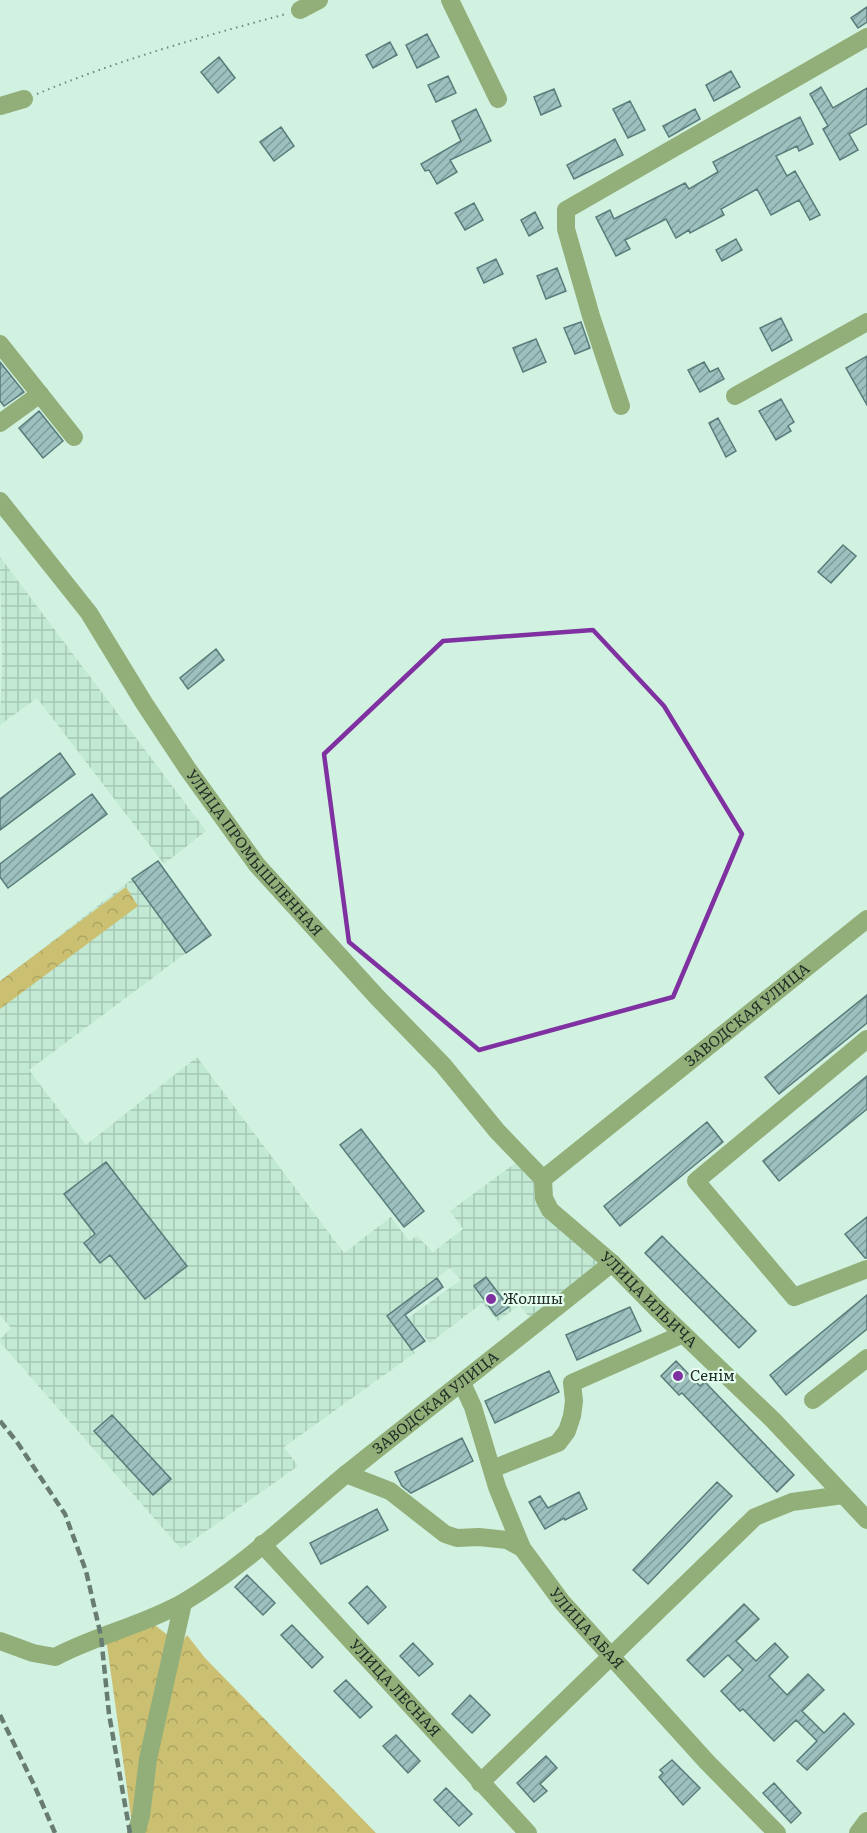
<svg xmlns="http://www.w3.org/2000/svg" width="867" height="1833" viewBox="0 0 867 1833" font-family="Literata,serif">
<defs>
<pattern id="industrial-grid" width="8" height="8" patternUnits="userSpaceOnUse" patternTransform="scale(1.5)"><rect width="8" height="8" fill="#c1e9d3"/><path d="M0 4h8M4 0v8" fill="none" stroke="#a6c8b5"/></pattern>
<pattern id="forest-crowns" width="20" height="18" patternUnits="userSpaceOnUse" patternTransform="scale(1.5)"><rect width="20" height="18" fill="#cbbf71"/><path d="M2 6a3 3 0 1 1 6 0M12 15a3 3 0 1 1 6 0" fill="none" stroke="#aea462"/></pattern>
<pattern id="building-hatch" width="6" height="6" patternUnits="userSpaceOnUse" patternTransform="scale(1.5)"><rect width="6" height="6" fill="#9cc1bf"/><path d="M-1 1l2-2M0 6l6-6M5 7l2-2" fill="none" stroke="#7f9d9b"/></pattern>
</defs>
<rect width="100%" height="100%" fill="#d2f2e1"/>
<!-- industrial -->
<path fill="url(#industrial-grid)" d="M 0,557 L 206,831 L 164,864 L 37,698 L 0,725 L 2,662 Z
M 132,879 L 186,953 L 29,1070 L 86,1145 L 197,1057 L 344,1253 L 391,1217 L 409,1241 L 417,1236 L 433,1252 L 463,1229 L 450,1211 L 517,1162 L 612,1263 L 538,1329 L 520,1305 L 498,1321 L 482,1303 L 430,1343 L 408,1318 L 461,1280 L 450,1268 L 387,1316 L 415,1353 L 284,1447 L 298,1466 L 181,1549 L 0,1342 L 0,1339 L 11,1328 L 0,1315 L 0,982 Z"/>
<!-- forest -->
<path fill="url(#forest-crowns)" d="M 126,887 L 138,906 L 0,1009 L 0,981 Z
M 151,1622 L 170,1637 L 132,1824 L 106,1638 Z
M 187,1635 L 205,1658 L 376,1833 L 143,1833 L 152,1755 L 179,1647 Z"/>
<!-- building -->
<path fill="url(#building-hatch)" stroke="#587c7a" stroke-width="1.5" d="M 867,7 L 867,22 L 858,28 L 851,18 Z
M 427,34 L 439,57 L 417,68 L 406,45 Z
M 390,42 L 397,55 L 373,68 L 366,55 Z
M 219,57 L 235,78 L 218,93 L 201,72 Z
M 731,71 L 740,87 L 714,101 L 706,85 Z
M 448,76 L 456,93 L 436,102 L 428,85 Z
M 821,87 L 833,108 L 867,88 L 867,124 L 849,134 L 858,150 L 840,160 L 823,129 L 828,126 L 810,94 Z
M 554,89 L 561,106 L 541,115 L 534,97 Z
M 630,101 L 645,130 L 628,138 L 613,109 Z
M 476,109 L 491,141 L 450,160 L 457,172 L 437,184 L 429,170 L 425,171 L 421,164 L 461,141 L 452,121 Z
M 695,109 L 700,119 L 669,137 L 663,126 Z
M 800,117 L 813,144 L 799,151 L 797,146 L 776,156 L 787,176 L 795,171 L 820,215 L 810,220 L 799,200 L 771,215 L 757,189 L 721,209 L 724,215 L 690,233 L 689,230 L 676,238 L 666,219 L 625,240 L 630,249 L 616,256 L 596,217 L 610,210 L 614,219 L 685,183 L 689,189 L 718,172 L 713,162 Z
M 281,127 L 294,146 L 274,161 L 260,142 Z
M 615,139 L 623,155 L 574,179 L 567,165 Z
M 474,203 L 483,220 L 465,230 L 455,213 Z
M 535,212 L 543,228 L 529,236 L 521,220 Z
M 736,239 L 742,250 L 722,261 L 716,250 Z
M 496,259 L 503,274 L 484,283 L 477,268 Z
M 557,268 L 566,291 L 546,299 L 537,276 Z
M 781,318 L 792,340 L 772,351 L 760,328 Z
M 581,322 L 590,348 L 575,354 L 564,328 Z
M 536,339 L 546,362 L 523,372 L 513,348 Z
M 867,356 L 867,405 L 846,368 Z
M 0,362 L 24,392 L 4,406 L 0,401 Z
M 704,362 L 710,372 L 718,368 L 724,379 L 700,392 L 688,370 Z
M 781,399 L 794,422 L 788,426 L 791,431 L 776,440 L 759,411 Z
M 39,411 L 63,441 L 43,458 L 19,428 Z
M 718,418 L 736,451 L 726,457 L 709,423 Z
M 843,545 L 856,556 L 831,583 L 818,572 Z
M 216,649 L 224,660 L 188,689 L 180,678 Z
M 60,753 L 75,774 L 0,830 L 0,799 Z
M 92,794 L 107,814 L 8,888 L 0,877 L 0,864 Z
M 158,861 L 211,935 L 186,953 L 132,879 Z
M 867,995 L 867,1023 L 779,1094 L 765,1077 Z
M 867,1076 L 867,1109 L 779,1181 L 763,1161 Z
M 707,1122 L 723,1142 L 620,1226 L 604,1206 Z
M 361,1129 L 424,1211 L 404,1227 L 340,1145 Z
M 106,1162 L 187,1266 L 145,1299 L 110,1255 L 100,1263 L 84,1243 L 95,1234 L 64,1194 Z
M 867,1217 L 867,1258 L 865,1258 L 845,1234 Z
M 662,1236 L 756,1331 L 739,1348 L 645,1253 Z
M 486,1277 L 509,1307 L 496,1316 L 474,1286 Z
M 437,1278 L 443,1287 L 405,1315 L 425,1341 L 412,1350 L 387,1316 Z
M 867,1295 L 867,1329 L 786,1395 L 770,1375 Z
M 630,1307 L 641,1331 L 577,1360 L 566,1335 Z
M 676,1361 L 700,1386 L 705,1382 L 794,1475 L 777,1492 L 682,1393 L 679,1395 L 661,1376 Z
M 549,1371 L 559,1392 L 495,1423 L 485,1401 Z
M 112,1415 L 171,1479 L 153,1495 L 94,1431 Z
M 462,1438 L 473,1461 L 411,1493 L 402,1486 L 395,1472 Z
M 717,1482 L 732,1496 L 648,1584 L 633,1570 Z
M 579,1492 L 587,1509 L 565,1520 L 564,1518 L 545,1529 L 529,1502 L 540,1496 L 548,1508 Z
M 377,1509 L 388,1530 L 321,1564 L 310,1543 Z
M 247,1575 L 275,1603 L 263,1615 L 235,1587 Z
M 367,1586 L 386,1607 L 368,1624 L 349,1603 Z
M 744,1604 L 759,1619 L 736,1641 L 756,1661 L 775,1643 L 788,1657 L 769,1676 L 787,1695 L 808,1674 L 824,1690 L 802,1711 L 824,1733 L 844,1713 L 854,1724 L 807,1770 L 797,1761 L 817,1741 L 796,1720 L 774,1741 L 743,1709 L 740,1711 L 721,1691 L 743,1670 L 728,1655 L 704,1677 L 687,1660 Z
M 292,1625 L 323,1657 L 312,1668 L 281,1635 Z
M 413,1643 L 433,1664 L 419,1676 L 400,1656 Z
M 346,1680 L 372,1707 L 360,1718 L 334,1691 Z
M 470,1695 L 490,1715 L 472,1733 L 452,1714 Z
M 396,1735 L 420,1761 L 408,1773 L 383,1746 Z
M 546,1756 L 557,1768 L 540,1784 L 547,1791 L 534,1802 L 517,1783 Z
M 672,1760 L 700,1788 L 683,1805 L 659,1777 L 663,1773 L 660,1770 Z
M 774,1783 L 801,1813 L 791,1823 L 763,1793 Z
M 446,1788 L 472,1814 L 459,1826 L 434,1800 Z"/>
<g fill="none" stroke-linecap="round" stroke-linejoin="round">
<!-- path -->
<path stroke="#71867b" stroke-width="2" stroke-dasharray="1.5 4.5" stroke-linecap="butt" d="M 37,94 C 118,60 201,37 286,14"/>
<!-- minor -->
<g stroke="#92af7a" stroke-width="18">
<path d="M 450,0 L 498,99"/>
<path d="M 300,10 L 319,0"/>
<path d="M 0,106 L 24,99"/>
<path d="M 0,344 L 74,437"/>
<path d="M 735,396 L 867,322"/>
<path d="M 621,406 L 591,316 L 566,229 L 566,210 L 867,37"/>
<path d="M 0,423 L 40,394"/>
<path id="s1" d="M 0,501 L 89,613 L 144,703 L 187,768 L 257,865 L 377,997 L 443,1065 L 497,1131 L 543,1179"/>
<path d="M 867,1039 L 696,1181 L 794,1297 L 867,1269"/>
<path id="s2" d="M 543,1179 L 544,1198 L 550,1210 L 612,1263 L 656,1308 L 773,1420 L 867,1520"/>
<path id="s3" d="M 543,1179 L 867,919"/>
<path id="s4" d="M 462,1383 L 473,1407 L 497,1487 L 522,1548 L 562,1602 L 707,1762 L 777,1833"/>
<path d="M 813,1400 L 867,1358"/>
<path d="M 492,1469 L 558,1443 L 567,1431 L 572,1416 L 574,1401 L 572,1383 L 683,1334"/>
<path d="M 346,1474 L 390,1491 L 445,1534 L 457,1538 L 479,1537 L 507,1540 L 522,1548"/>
<path id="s5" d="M 262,1544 L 528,1833"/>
<path id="s6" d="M 0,1641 L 33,1653 L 55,1657 C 96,1635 144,1625 184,1602 C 243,1567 293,1518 345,1475 C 433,1404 524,1334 612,1263"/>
<path d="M 480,1783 L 755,1517 L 792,1502 L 843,1495"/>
<path d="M 136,1833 L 141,1816 L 148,1759 L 183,1603"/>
<path d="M 858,1833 L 867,1821"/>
</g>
<!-- rail -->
<path stroke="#687c71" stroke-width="4.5" stroke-dasharray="9 4.5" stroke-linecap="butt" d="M 0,1421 L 17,1442 L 65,1514 L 86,1571 L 101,1636 L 109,1714 L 130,1833
M 0,1715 L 35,1787 L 55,1833"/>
</g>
<!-- marked area -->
<path fill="none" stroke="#8031a1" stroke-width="4.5" stroke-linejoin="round" d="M 593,630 L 664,706 L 742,834 L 673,997 L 479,1050 L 349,942 L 324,754 L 443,641 Z"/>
<!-- markers -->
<g fill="#8031a1" stroke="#e4fef0" stroke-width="2">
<circle cx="491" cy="1299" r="6"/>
<circle cx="678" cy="1376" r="6"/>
</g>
<g text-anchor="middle" stroke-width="4.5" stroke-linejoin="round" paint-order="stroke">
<!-- street labels -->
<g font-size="15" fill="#202c25" stroke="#e4fef0">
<text dy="5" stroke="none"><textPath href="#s1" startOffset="435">УЛИЦА ПРОМЫШЛЕННАЯ</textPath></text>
<text dy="5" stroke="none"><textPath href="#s3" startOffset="262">ЗАВОДСКАЯ УЛИЦА</textPath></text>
<text dy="5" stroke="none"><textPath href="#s2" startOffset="166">УЛИЦА ИЛЬИЧА</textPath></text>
<text dy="5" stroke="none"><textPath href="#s6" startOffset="519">ЗАВОДСКАЯ УЛИЦА</textPath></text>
<text dy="5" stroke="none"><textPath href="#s4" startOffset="279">УЛИЦА АБАЯ</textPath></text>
<text dy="5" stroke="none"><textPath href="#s5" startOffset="196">УЛИЦА ЛЕСНАЯ</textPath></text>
</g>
<!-- poi labels -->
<g font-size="15" fill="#202c25" stroke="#e4fef0" text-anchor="start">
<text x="503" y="1304">Жолшы</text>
<text x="690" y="1381">Сенiм</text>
</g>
</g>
</svg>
